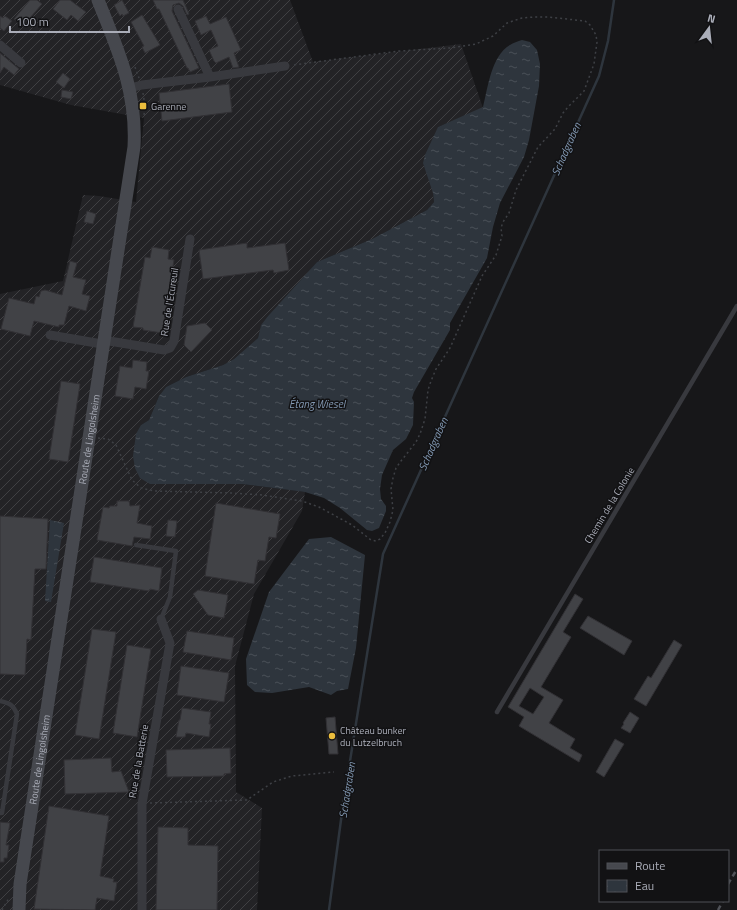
<svg xmlns="http://www.w3.org/2000/svg" width="737" height="910" viewBox="0 0 737 910" font-family="'Titillium Web',sans-serif">
<defs>
<pattern id="industrial-furrows" width="10" height="10" patternUnits="userSpaceOnUse"><rect width="10" height="10" fill="#232326"/><path d="M-1 1l2-2M0 10L10 0M9 11l2-2" fill="none" stroke="#404043"/></pattern>
<pattern id="water-ripples" width="26" height="14" patternUnits="userSpaceOnUse"><rect width="26" height="14" fill="#2e353d"/><path d="M2 4q2-2 4 0t4 0M15 11q2-2 4 0t4 0" fill="none" stroke="#4a5057"/></pattern>
</defs>
<rect width="100%" height="100%" fill="#171719"/>
<!-- industrial -->
<path fill="url(#industrial-furrows)" d="M 0,0 L 290,0 L 313,62 L 461,44 L 483,108 L 438,127 L 433,193 L 434,202 L 427,210 L 372,239 L 317,262 L 268,316 L 261,325 L 258,338 L 234,359 L 223,365 L 186,377 L 166,387 L 159,396 L 149,420 L 141,425 L 242,484 L 305,492 L 302,511 L 254,594 L 235,666 L 236,792 L 262,808 L 257,910 L 0,910 L 0,294 L 63,281 L 83,195 L 99,196 L 136,202 L 144,118 L 71,105 L 0,85 Z"/>
<!-- water -->
<path fill="url(#water-ripples)" d="M 522,40 L 530,42 L 537,50 L 540,64 L 539,86 L 529,140 L 524,157 L 500,203 L 493,227 L 487,258 L 450,323 L 450,330 L 414,392 L 412,398 L 414,402 L 413,425 L 406,439 L 393,450 L 382,475 L 380,489 L 381,499 L 386,506 L 386,511 L 379,528 L 372,531 L 367,530 L 340,508 L 324,498 L 305,492 L 242,484 L 150,484 L 140,478 L 135,468 L 133,456 L 136,434 L 141,425 L 149,420 L 159,396 L 166,387 L 186,377 L 223,365 L 234,359 L 258,338 L 261,325 L 268,316 L 317,262 L 372,239 L 427,210 L 434,202 L 433,193 L 423,163 L 425,155 L 438,127 L 483,107 C 488,88 491,56 510,45 C 513,43 518,41 522,40 Z
M 50,520 L 64,523 L 51,602 L 45,601 Z
M 331,537 L 365,555 L 356,648 L 348,689 L 337,691 L 331,695 L 309,687 L 272,693 L 255,692 L 247,685 L 246,659 L 269,592 L 309,539 Z"/>
<g fill="none" stroke-linecap="round" stroke-linejoin="round">
<!-- stream -->
<path stroke="#2e353d" stroke-width="2.5" d="M 329,910 L 343,805 L 383,554 L 599,76 L 608,41 L 614,0"/>
</g>
<!-- building -->
<path fill="#414246" stroke="#323135" fill-rule="evenodd" d="M 30,0 L 37,0 L 42,4 L 23,26 L 14,19 Z
M 60,0 L 70,0 L 86,12 L 78,21 L 71,15 L 67,20 L 53,9 Z
M 122,0 L 129,13 L 123,16 L 122,14 L 120,16 L 114,5 Z
M 153,0 L 183,0 L 189,14 L 187,15 L 183,6 L 179,3 L 173,5 L 172,11 L 199,68 L 190,72 L 188,68 L 187,68 L 159,9 L 157,9 Z
M 142,15 L 160,45 L 145,53 L 142,47 L 144,46 L 131,22 Z
M 0,16 L 3,18 L 5,16 L 12,21 L 4,31 L 0,28 Z
M 206,16 L 210,24 L 226,17 L 241,50 L 234,53 L 239,67 L 233,68 L 229,57 L 216,63 L 214,61 L 209,50 L 218,46 L 211,30 L 201,35 L 195,21 Z
M 0,53 L 19,69 L 14,75 L 4,67 L 0,73 Z
M 63,73 L 70,79 L 64,88 L 56,82 Z
M 229,84 L 232,112 L 162,121 L 159,93 Z
M 62,90 L 73,92 L 71,99 L 61,97 Z
M 87,211 L 96,214 L 93,224 L 84,222 Z
M 247,243 L 247,248 L 285,243 L 289,270 L 274,273 L 273,270 L 203,279 L 199,250 Z
M 152,247 L 169,250 L 168,259 L 174,260 L 162,333 L 143,330 L 143,328 L 133,327 L 145,257 L 150,258 Z
M 70,261 L 77,263 L 73,277 L 86,280 L 82,294 L 90,296 L 86,311 L 69,306 L 64,325 L 59,325 L 59,327 L 34,321 L 30,336 L 1,329 L 9,298 L 34,304 L 36,296 L 39,297 L 41,291 L 45,290 L 62,295 Z
M 205,323 L 212,330 L 191,352 L 184,345 L 187,326 Z
M 133,360 L 147,362 L 146,371 L 149,371 L 146,389 L 135,387 L 133,399 L 115,396 L 120,366 L 132,368 Z
M 61,381 L 80,384 L 68,462 L 49,459 Z
M 117,501 L 129,501 L 130,506 L 140,505 L 137,523 L 152,526 L 150,539 L 134,537 L 132,546 L 97,540 L 103,507 L 109,508 L 110,506 L 117,506 Z
M 216,503 L 280,514 L 276,538 L 269,537 L 265,561 L 258,560 L 254,584 L 205,576 Z
M 0,516 L 48,519 L 46,569 L 35,569 L 31,640 L 27,639 L 25,675 L 0,674 Z
M 168,520 L 177,521 L 175,537 L 166,536 Z
M 94,557 L 162,568 L 159,591 L 150,589 L 149,591 L 90,582 Z
M 198,590 L 228,595 L 224,618 L 208,615 L 193,594 Z
M 575,594 L 583,599 L 563,632 L 571,637 L 541,687 L 563,700 L 549,723 L 575,739 L 570,748 L 582,755 L 579,762 L 519,726 L 524,717 L 508,707 ZM 530,688 L 544,697 L 533,714 L 519,706 Z
M 588,616 L 632,641 L 624,655 L 580,628 Z
M 92,629 L 116,632 L 99,739 L 75,735 Z
M 187,631 L 234,638 L 231,660 L 183,652 Z
M 674,640 L 682,645 L 646,706 L 634,699 L 648,676 L 651,678 Z
M 127,645 L 151,649 L 137,737 L 113,733 Z
M 181,666 L 229,673 L 224,702 L 177,695 Z
M 182,708 L 211,712 L 209,724 L 211,724 L 209,737 L 186,733 L 185,737 L 176,737 L 179,720 L 180,720 Z
M 630,712 L 639,718 L 630,733 L 621,728 L 624,724 L 623,723 Z
M 335,717 L 338,754 L 329,754 L 326,718 Z
M 615,739 L 624,744 L 604,777 L 596,772 Z
M 230,748 L 231,773 L 224,774 L 224,776 L 167,777 L 166,750 Z
M 111,758 L 112,772 L 121,771 L 129,792 L 65,794 L 64,760 Z
M 49,806 L 109,816 L 100,876 L 114,879 L 113,882 L 117,882 L 114,901 L 97,898 L 95,910 L 34,909 Z
M 0,822 L 10,823 L 6,845 L 9,845 L 7,858 L 4,858 L 4,862 L 0,862 Z
M 158,827 L 188,828 L 188,845 L 218,846 L 217,910 L 156,910 Z"/>
<g fill="none" stroke-linecap="round" stroke-linejoin="round">
<!-- path -->
<path stroke="#3e4045" stroke-width="1.5" stroke-dasharray="2 3" stroke-linecap="butt" d="M 135,67 L 139,78
M 143,93 L 145,106 L 144,115
M 98,438 L 108,439 L 116,445 L 132,480 L 141,488 L 154,491 L 231,493 L 262,495 L 302,501 L 319,507 L 352,525 L 371,540 L 376,541 L 380,539 L 385,533 L 390,522 L 393,510 L 391,489 L 393,478 L 396,468 L 401,461 L 416,442 L 420,434 L 425,419 L 428,390 L 431,381 L 436,369 L 450,348 L 482,276 L 496,255 L 502,236 L 501,228 L 503,222 L 509,213 L 516,190 L 538,147 L 555,129 L 563,113 L 568,107 L 584,91 L 594,64 L 597,42 L 596,35 L 590,25 L 585,21 L 548,17 L 534,17 L 522,18 L 507,23 L 493,36 L 476,44 L 450,48 L 399,51 L 293,65
M 150,803 L 247,800 L 273,782 L 292,776 L 334,772
M 2,910 L 9,898"/>
<!-- service -->
<path stroke="#38393e" stroke-width="4.5" d="M 136,545 L 176,551 L 170,597 L 161,619
M 0,701 C 10,703 13,705 17,714 L 2,813 L 0,813
M 497,712 L 737,306"/>
<!-- minor -->
<path stroke="#38393e" stroke-width="9" d="M 178,9 L 210,77
M 0,45 L 21,63
M 130,88 L 142,85 L 210,77 L 285,66
M 50,335 L 102,344
M 103,340 L 164,350 L 170,348 L 174,341 L 190,239
M 142,910 L 142,804 L 170,643 L 161,619"/>
<!-- secondary -->
<path stroke="#46484e" stroke-width="13" id="s1" d="M 19,910 L 20,884 L 134,147 C 137,91 118,50 98,0"/>
<!-- rail -->
<path stroke="#4f5157" stroke-width="2.5" stroke-dasharray="5 4" stroke-linecap="butt" d="M 728,884 L 737,869
M 718,910 L 723,901"/>
</g>
<!-- markers -->
<g fill="#ebbd3d" stroke="#121214" stroke-width="1.5">
<rect x="139" y="102" width="8" height="8" rx="2"/>
<circle cx="332" cy="736" r="4"/>
</g>
<g text-anchor="middle" stroke-width="3" stroke-linejoin="round" paint-order="stroke">
<!-- poi labels -->
<g font-size="10" fill="#aaadb8" stroke="#121214" text-anchor="start">
<text x="151" y="110">Garenne</text>
<text x="340" y="734">Château bunker<tspan x="340" dy="12">du Lutzelbruch</tspan></text>
</g>
<!-- street labels -->
<g font-size="10" fill="#aaadb8" stroke="#121214">
<text transform="translate(169 302) rotate(-81)" y="4">Rue de l'Écureuil</text>
<text dy="4" stroke="none"><textPath href="#s1" startOffset="476">Route de Lingolsheim</textPath></text>
<text transform="translate(609 505) rotate(-59)" y="4">Chemin de la Colonie</text>
<text dy="4" stroke="none"><textPath href="#s1" startOffset="152">Route de Lingolsheim</textPath></text>
<text transform="translate(138 761) rotate(-80)" y="4">Rue de la Batterie</text>
</g>
<!-- water labels -->
<g font-size="11" font-style="italic" fill="#8298b2" stroke="#121214">
<text transform="translate(566 149) rotate(-66)" y="4">Schadgraben</text>
<text x="317" y="408">Étang Wiesel</text>
<text transform="translate(433 444) rotate(-66)" y="4">Schadgraben</text>
<text transform="translate(347 790) rotate(-81)" y="4">Schadgraben</text>
</g>
</g>
<!-- legend -->
<rect x="599" y="850" width="130" height="52" fill="#121214" stroke="#4f5056"/>
<rect x="607" y="863" width="20" height="6" fill="#46484e" stroke="#4f5056"/>
<text x="635" y="870" font-size="12" fill="#aaadb8">Route</text>
<rect x="607" y="880" width="20" height="12" fill="url(#water-ripples)" stroke="#4f5056"/>
<text x="635" y="890" font-size="12" fill="#aaadb8">Eau</text>
<!-- north arrow -->
<g transform="translate(709 28) rotate(15)" stroke="#121214" stroke-width="3" paint-order="stroke">
<path d="M0-3L7 15L0 10L-7 15Z" fill="#aaadb8"/>
<text y="-6" font-size="11" font-weight="bold" text-anchor="middle" fill="#aaadb8">N</text>
</g>
<!-- scale -->
<path d="M10 26v6h119v-6" fill="none" stroke="#aaadb8" stroke-width="2"/>
<text x="16" y="26" font-size="12" fill="#aaadb8" stroke="#121214" stroke-width="3" paint-order="stroke">100 m</text>
</svg>
